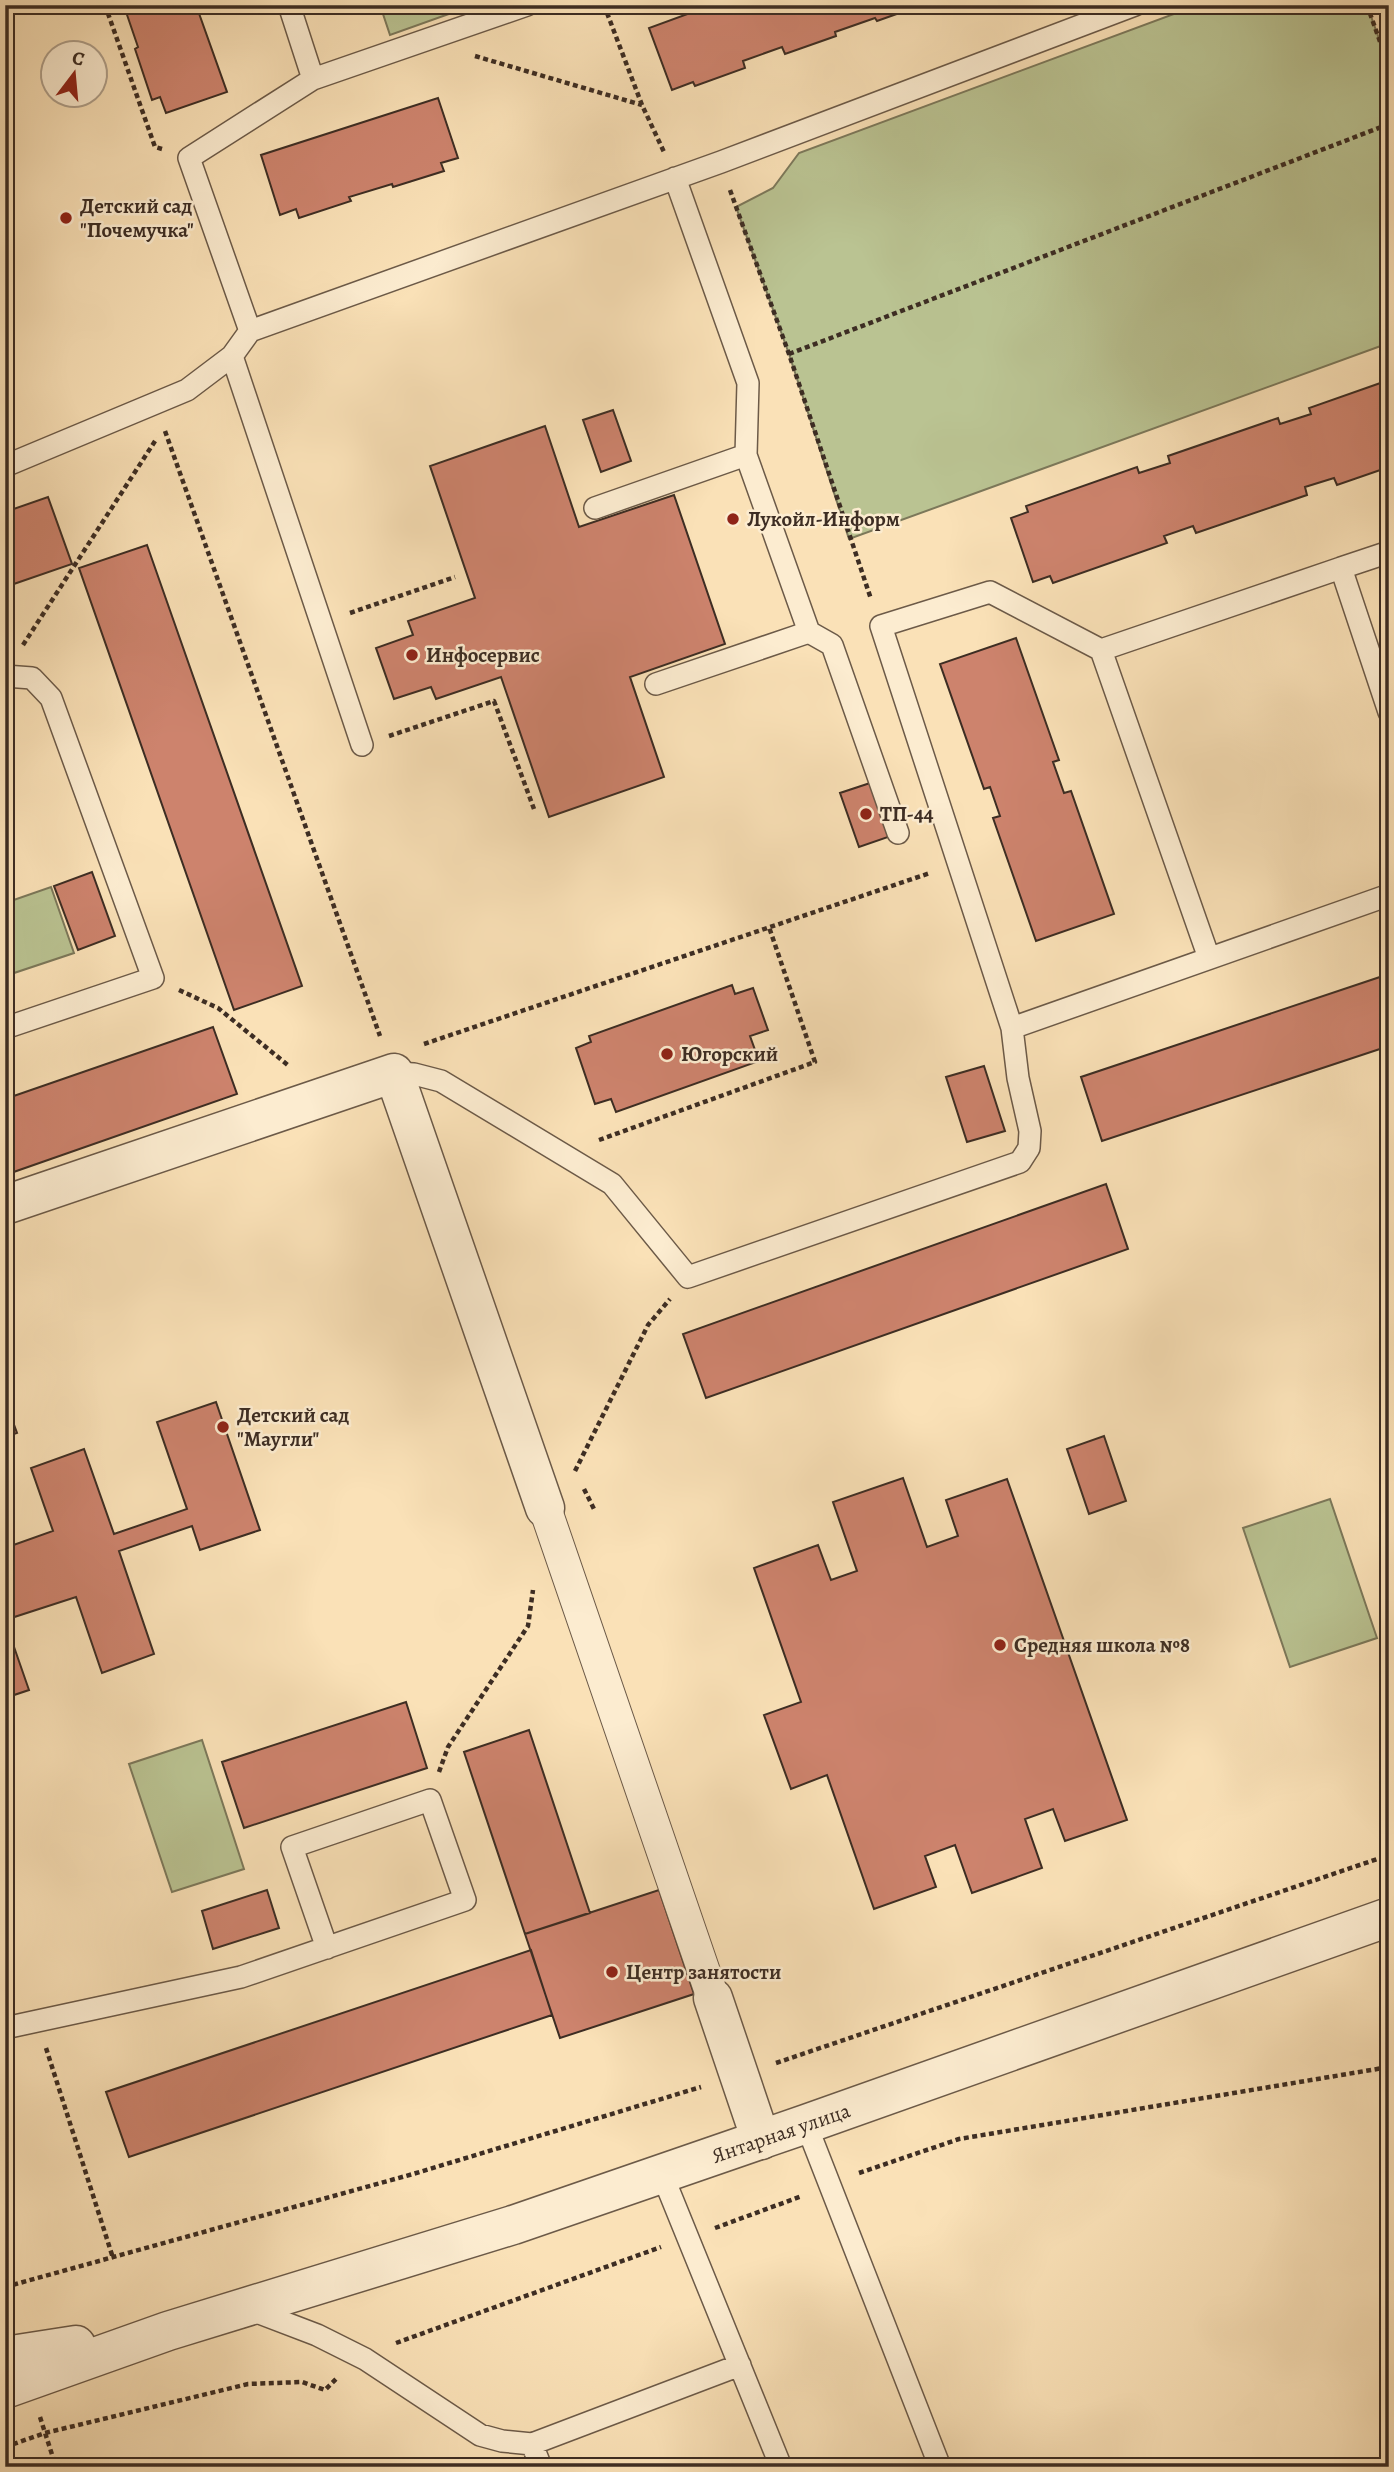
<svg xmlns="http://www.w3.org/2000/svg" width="1394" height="2472" viewBox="0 0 1394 2472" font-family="Alegreya,serif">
<rect width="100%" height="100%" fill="#fae1b7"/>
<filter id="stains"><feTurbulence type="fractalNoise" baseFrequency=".00286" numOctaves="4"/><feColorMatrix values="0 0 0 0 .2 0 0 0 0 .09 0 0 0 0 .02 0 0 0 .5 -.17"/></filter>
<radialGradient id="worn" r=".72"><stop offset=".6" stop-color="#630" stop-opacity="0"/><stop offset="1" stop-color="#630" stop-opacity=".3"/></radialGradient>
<!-- green -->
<path fill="#bac392" stroke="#7c785a" stroke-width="2" d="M 380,5 L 474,5 L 390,35 Z
M 1198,5 L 1367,5 L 1389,67 L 1389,343 L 849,539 L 789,354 L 736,207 L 773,188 L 799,153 Z
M 51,887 L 74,953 L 5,976 L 5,903 Z
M 1330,1499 L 1377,1638 L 1290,1667 L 1243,1528 Z
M 202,1740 L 244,1869 L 172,1892 L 129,1764 Z"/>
<!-- building -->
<path fill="#cd836d" stroke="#3d2d23" stroke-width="2" d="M 120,5 L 196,5 L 227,92 L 166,113 L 160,97 L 152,100 L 135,49 L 138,47 L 124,6 Z
M 712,5 L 922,5 L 877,21 L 875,18 L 835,32 L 836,36 L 785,54 L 782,47 L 743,61 L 745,68 L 695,86 L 693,82 L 672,90 L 649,28 Z
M 438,98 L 458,158 L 441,163 L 444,171 L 393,187 L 392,184 L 349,197 L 351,201 L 299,218 L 296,209 L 280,215 L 261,155 Z
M 1389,380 L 1389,467 L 1337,485 L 1334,478 L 1305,487 L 1307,495 L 1196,533 L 1193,526 L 1164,536 L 1167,543 L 1053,583 L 1050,576 L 1033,582 L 1011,518 L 1028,512 L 1026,506 L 1137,467 L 1139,473 L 1170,463 L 1168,456 L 1278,418 L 1280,424 L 1311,414 L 1309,408 Z
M 613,410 L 631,461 L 601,472 L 583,420 Z
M 545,426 L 579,527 L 674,495 L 725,644 L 630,677 L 664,777 L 549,817 L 501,677 L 436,699 L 431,687 L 394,699 L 376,648 L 413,635 L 408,621 L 475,598 L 430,466 Z
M 48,497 L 72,564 L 5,587 L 5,512 Z
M 147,545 L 302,986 L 234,1010 L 79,568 Z
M 1016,638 L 1059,760 L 1053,762 L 1064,793 L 1071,791 L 1114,914 L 1036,941 L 993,818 L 1000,816 L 990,787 L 984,789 L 940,664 Z
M 873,782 L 891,836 L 859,847 L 840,793 Z
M 92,872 L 115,936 L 78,950 L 54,886 Z
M 1389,974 L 1389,1046 L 1102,1141 L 1081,1077 Z
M 732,985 L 735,994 L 753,988 L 768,1030 L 750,1036 L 759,1061 L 616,1112 L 611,1099 L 595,1104 L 576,1048 L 591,1042 L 589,1036 Z
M 213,1027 L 237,1094 L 5,1175 L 5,1099 Z
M 984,1066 L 1005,1131 L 967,1142 L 946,1077 Z
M 1106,1184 L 1128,1249 L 706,1398 L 683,1334 Z
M 5,1400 L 17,1433 L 5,1437 Z
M 216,1402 L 260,1530 L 200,1550 L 192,1526 L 119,1551 L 154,1654 L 102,1673 L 76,1597 L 5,1620 L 5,1548 L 53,1531 L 31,1468 L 84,1449 L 114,1534 L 187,1509 L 157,1422 Z
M 1104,1436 L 1126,1501 L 1089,1514 L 1067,1449 Z
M 903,1478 L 927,1547 L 958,1536 L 946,1500 L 1007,1479 L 1127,1820 L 1065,1841 L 1053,1809 L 1025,1819 L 1042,1868 L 972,1893 L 955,1845 L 925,1856 L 936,1887 L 874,1909 L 827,1775 L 791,1789 L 764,1715 L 801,1702 L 754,1568 L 818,1545 L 831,1580 L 857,1571 L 833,1502 Z
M 5,1621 L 29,1690 L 5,1698 Z
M 406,1702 L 427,1768 L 244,1828 L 222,1762 Z
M 529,1730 L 590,1913 L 525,1934 L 464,1752 Z
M 267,1890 L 279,1928 L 213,1949 L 202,1911 Z
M 659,1890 L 694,1994 L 560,2038 L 525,1934 Z
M 531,1950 L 552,2015 L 129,2157 L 106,2092 Z"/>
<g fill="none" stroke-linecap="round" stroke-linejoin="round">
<defs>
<path id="service" d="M 289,5 L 313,79
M 250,331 L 189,158 L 313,79 L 527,5
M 232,356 L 362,745
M 5,466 L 187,390 L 232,356 L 250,331 L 721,162 L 1135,5
M 595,508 L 746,455
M 1389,552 L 1341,568 L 1389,712
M 809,632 L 832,645 L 898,833
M 5,676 L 32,678 L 51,698 L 153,978 L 5,1028
M 656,684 L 809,632 L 746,455 L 748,383 L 675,178
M 1209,958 L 1101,650 L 1341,568
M 1012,1028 L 1389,895
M 394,1073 L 414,1074 L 441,1081 L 612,1184 L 688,1277 L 1020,1162 L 1029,1148 L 1030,1131 L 1018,1078 L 1012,1028 L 881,626 L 990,592 L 1101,650
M 5,2028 L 241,1977 L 465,1900 L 430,1800 L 292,1847 L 327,1948
M 806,2124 L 940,2467
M 662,2174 L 781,2467
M 249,2309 L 317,2335 L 365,2359 L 480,2435 L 502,2441 L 532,2444 L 740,2365
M 532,2444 L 541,2467"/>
<path id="pedestrian" d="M 545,1508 L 713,1998"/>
<path id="minor" d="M 5,1205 L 394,1073 L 545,1508
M 713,1998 L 761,2140"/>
<path id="tertiary" d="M 5,2356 L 76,2345
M 5,2389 L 168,2331 L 513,2225 L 806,2124 L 1389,1917"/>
</defs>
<!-- service casing -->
<use href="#service" stroke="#6c5a48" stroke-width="24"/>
<!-- pedestrian casing -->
<use href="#pedestrian" stroke="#6c5a48" stroke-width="34"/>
<!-- minor casing -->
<use href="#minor" stroke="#6c5a48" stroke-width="41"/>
<!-- tertiary casing -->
<use href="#tertiary" stroke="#6c5a48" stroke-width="41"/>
<!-- path -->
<path stroke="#3d2d23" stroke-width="4.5" stroke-dasharray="5 3.5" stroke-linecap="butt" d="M 105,5 L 155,147 L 162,149
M 604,5 L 642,105 L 664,152
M 1367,5 L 1389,67
M 475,56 L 642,105
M 730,190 L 789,354 L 871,599
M 789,354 L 1389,124
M 165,431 L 380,1036
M 350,613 L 455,577
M 23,645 L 157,438
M 389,736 L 494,701 L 534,809
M 179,990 L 218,1008 L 289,1066
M 424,1044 L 930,873
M 599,1140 L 815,1062 L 769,927
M 575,1471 L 648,1325 L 670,1299
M 584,1489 L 595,1511
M 439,1772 L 448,1747 L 528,1626 L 533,1590
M 46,2048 L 113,2258
M 776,2063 L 1389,1855
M 859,2173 L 959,2139 L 1389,2067
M 715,2228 L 802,2196
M 5,2287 L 413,2174 L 701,2087
M 5,2291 L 12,2314
M 396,2343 L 661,2247
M 40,2417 L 56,2467
M 5,2447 L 45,2433 L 248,2384 L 302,2382 L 325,2390 L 337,2378"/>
<!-- service -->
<use href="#service" stroke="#fcecd0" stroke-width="21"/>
<!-- pedestrian -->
<use href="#pedestrian" stroke="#fcecd0" stroke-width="32"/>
<!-- minor -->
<use href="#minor" stroke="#fcecd0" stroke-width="38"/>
<!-- tertiary -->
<use href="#tertiary" stroke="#fcecd0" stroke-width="38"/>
</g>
<!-- markers -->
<g fill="#8f2418" stroke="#fcecd0" stroke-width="2.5">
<circle cx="66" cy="218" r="7"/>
<circle cx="733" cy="519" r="7"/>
<circle cx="412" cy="655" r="7"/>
<circle cx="866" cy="814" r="7"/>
<circle cx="667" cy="1054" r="7"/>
<circle cx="223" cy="1427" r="7"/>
<circle cx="1000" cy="1645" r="7"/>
<circle cx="612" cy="1972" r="7"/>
</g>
<g text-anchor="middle" stroke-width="5" stroke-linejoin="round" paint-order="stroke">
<!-- poi labels -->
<g font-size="21" font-weight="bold" fill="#3d2d23" stroke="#fcecd0" text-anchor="start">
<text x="80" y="213">Детский сад<tspan x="80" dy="24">"Почемучка"</tspan></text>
<text x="747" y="526">Лукойл-Информ</text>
<text x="426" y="662">Инфосервис</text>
<text x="880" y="821">ТП-44</text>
<text x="681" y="1061">Югорский</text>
<text x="237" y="1422">Детский сад<tspan x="237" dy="24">"Маугли"</tspan></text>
<text x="1014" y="1652">Средняя школа №8</text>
<text x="626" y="1979">Центр занятости</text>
</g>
<!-- street labels -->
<g font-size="21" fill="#3d2d23" stroke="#fcecd0">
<text transform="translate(781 2133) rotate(-19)" y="7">Янтарная улица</text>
</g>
</g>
<!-- margin -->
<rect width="1394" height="2472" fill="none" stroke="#fae1b7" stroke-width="28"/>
<rect x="7" y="7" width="1380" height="2458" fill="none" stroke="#3d2d23" stroke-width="3.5"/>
<rect x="14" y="14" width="1366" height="2444" fill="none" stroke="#3d2d23" stroke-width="2"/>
<!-- north arrow -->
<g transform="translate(74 74) rotate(16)"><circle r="33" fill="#fcecd0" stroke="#b0a08b" stroke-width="2"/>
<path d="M0-5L12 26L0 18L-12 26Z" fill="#8f2418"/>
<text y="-10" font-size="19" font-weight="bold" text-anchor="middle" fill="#3d2d23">С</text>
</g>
<rect width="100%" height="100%" filter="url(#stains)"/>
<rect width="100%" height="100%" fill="url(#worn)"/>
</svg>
